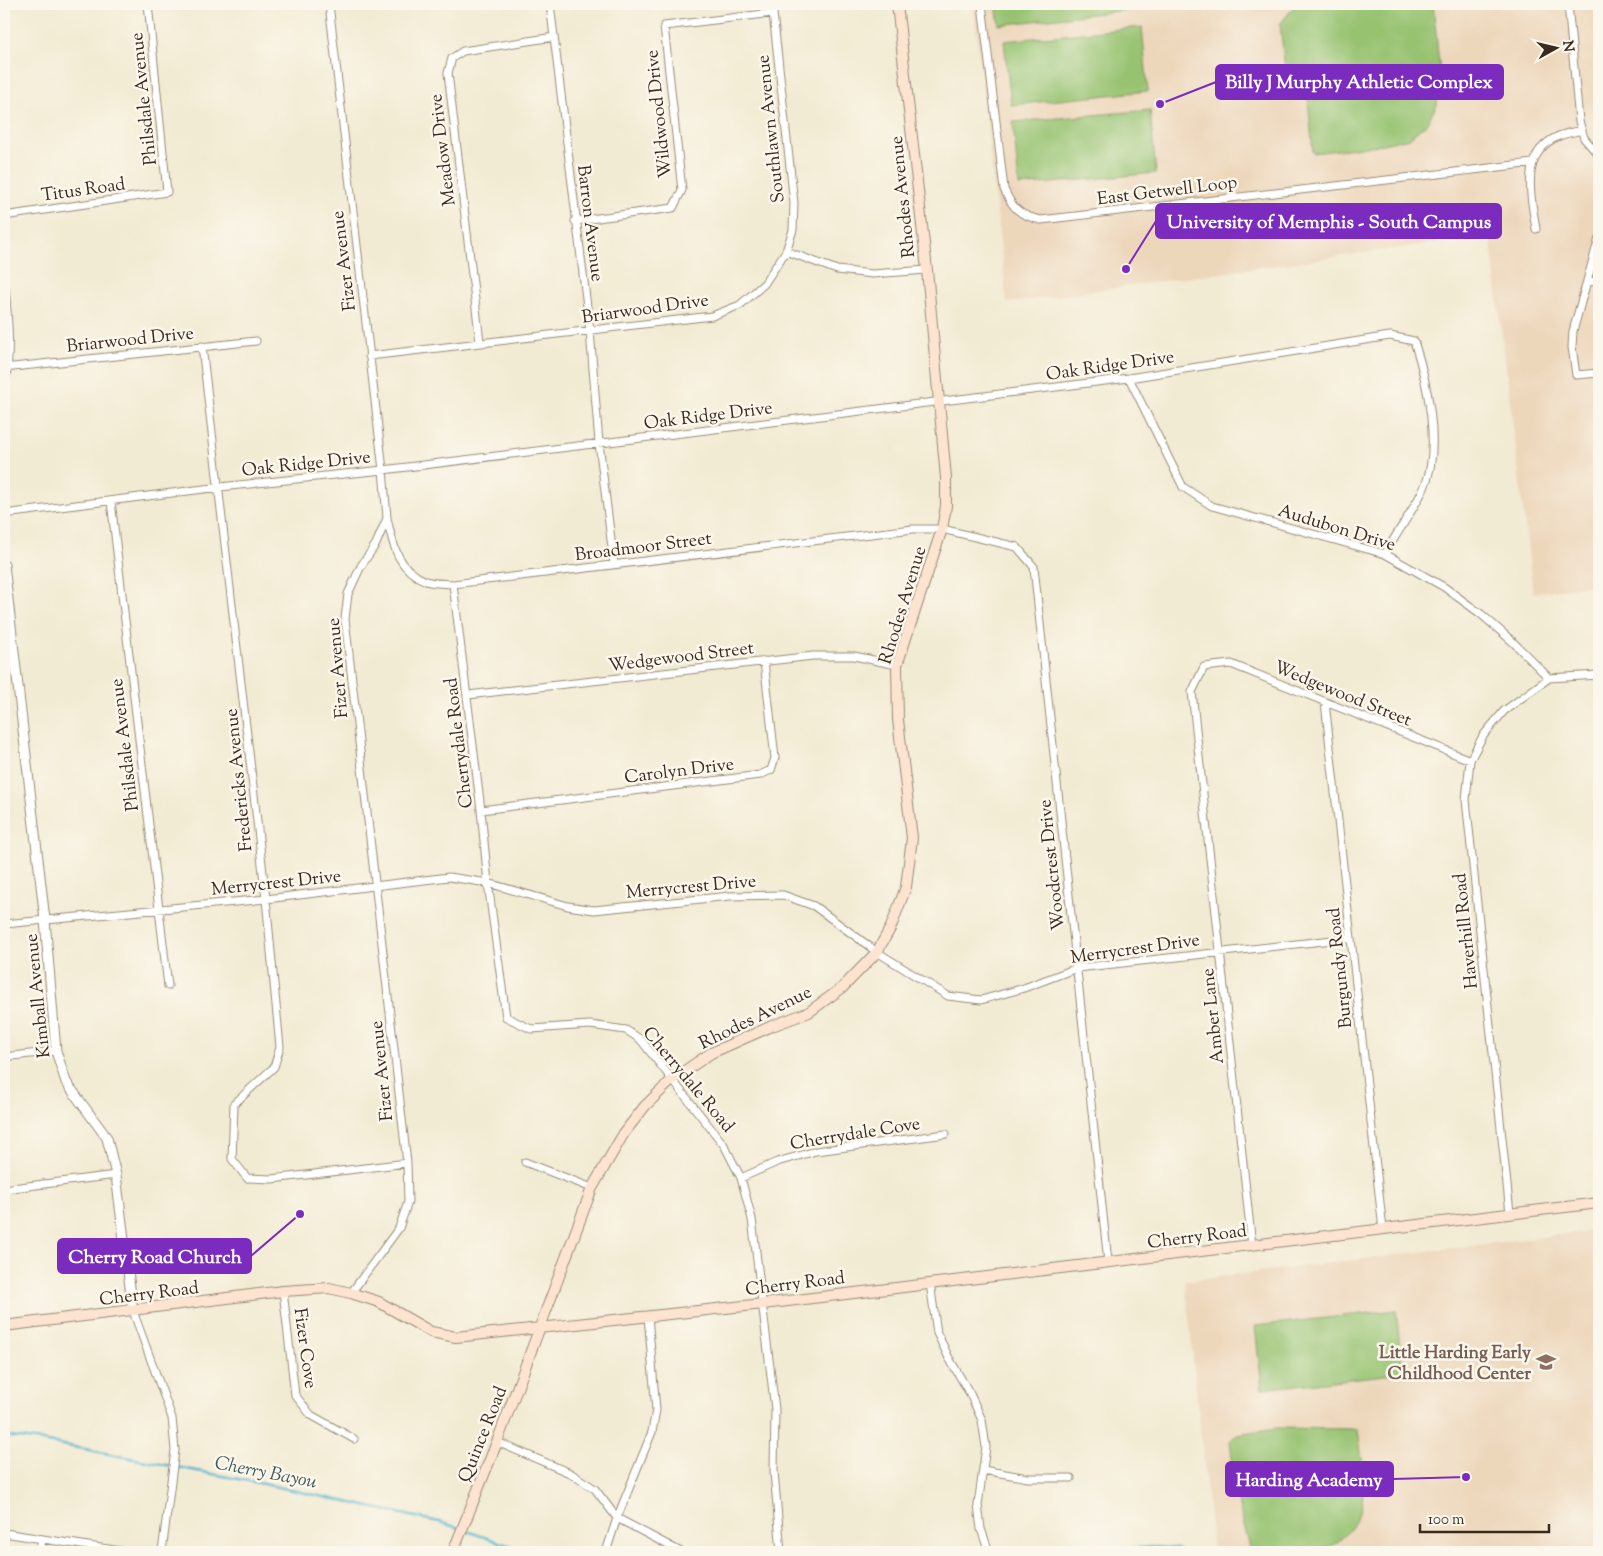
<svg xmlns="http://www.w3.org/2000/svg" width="1603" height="1556" viewBox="0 0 1603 1556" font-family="'Sorts Mill Goudy',serif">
<rect width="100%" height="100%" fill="#fbf7ec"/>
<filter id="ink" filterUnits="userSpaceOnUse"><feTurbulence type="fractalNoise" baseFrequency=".02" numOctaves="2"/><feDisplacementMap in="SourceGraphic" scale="10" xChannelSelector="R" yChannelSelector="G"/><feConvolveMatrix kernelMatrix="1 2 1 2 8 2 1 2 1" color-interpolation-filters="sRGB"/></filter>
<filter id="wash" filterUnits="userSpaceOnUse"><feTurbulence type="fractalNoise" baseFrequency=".0096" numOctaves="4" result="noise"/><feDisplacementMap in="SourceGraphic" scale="20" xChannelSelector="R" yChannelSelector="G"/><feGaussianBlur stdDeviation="1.12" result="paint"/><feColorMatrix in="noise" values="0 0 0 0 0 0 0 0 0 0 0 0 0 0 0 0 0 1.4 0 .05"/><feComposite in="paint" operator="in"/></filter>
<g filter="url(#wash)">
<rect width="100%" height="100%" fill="#f2ebd3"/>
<!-- built -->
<path fill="#edd7bb" d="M 973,4 L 1599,4 L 1599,584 L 1533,593 L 1490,235 L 1007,303 Z
M 1599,1230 L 1599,1552 L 1213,1552 L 1185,1281 Z"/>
<!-- green -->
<path fill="#97c371" stroke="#697648" d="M 996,4 L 1142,4 L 1143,8 L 999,25 Z
M 1296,4 L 1433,4 L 1440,73 L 1437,105 L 1427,123 L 1409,138 L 1379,145 L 1313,153 L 1308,99 L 1287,87 L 1280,24 Z
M 1142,27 L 1148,91 L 1011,105 L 1004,41 Z
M 1150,110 L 1156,173 L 1019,186 L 1013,122 Z
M 1396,1310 L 1403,1373 L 1262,1389 L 1255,1326 Z
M 1277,1428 L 1358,1429 C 1362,1466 1374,1508 1343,1537 C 1336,1544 1326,1550 1316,1552 C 1301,1555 1269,1552 1251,1552 L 1237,1498 L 1230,1441 L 1237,1434 Z"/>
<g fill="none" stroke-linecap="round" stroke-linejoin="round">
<!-- stream -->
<path stroke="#4fb5ce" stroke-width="2.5" d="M 4,1436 L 43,1441 L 264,1484 L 439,1522 L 459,1528
M 464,1530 L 505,1544 L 512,1546 L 518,1552
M 1118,1552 C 1139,1545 1157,1547 1178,1549 L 1182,1552"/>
</g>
</g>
<g filter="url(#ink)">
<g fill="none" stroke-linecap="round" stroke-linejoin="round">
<defs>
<path id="minor" d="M 329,4 L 383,470 L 387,518 L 376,544 L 361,566 L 348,594 L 345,619 L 407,1163 L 408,1202 L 399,1228 L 351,1293
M 550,4 L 590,331 L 599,443 L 614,564
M 982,4 L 1004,189 C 1012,208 1020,216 1041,220 L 1533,163
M 1568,4 L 1579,121 L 1584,138 L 1596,152 L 1599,152
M 4,216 L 167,192 L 148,4
M 575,221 L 673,208 L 682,190 L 664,26 L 773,13
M 1536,229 C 1531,195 1519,153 1559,136 C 1566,133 1575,132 1582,130
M 1599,238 L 1573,331 L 1572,347 L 1576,375 L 1599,373
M 786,251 L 837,270 L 872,274 L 927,270
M 1587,282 L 1599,281
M 480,342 L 448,73 L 452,58 L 463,51 L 554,37
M 202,346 L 266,899 L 280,1047 L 274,1067 L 234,1104 L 232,1159 L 247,1178 L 272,1179 L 407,1163
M 369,356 L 712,316 L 740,305 L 764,284 L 786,251 L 793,230 L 794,203 L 772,4
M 4,368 L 256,341
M 1129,378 L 1183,487 L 1212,506 L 1385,554 L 1444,587 L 1481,614 L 1512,641 L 1549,678 L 1599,675
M 111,501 L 168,986
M 4,514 L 220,487 L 383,470 L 1129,378 L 1390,336 L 1414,341 C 1427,381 1442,448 1424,488 C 1413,511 1397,532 1385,554
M 387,518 C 393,545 397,569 426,581 C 434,584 445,583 453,584 L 913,529 L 942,529 L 1017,547 L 1034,567 L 1108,1262
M 453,584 L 481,810 L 488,883 L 506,1017 L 531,1029 L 590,1025 L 626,1030 L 640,1039 L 724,1145 L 741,1178 L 752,1219 L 775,1409 L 774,1472 L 781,1552
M 468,695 L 813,656 L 854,656 L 897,665
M 1325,702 L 1383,1230
M 481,810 L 760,775 L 771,770 L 775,758 L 764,661
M 4,924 L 266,899 L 449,877 L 488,883 L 568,906 L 594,910 L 730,896 L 783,895 L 814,906 L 877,952 L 948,996 L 981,1000 L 1024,988 L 1077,968 L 1351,938
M 4,1057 L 56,1051
M 525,1162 L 592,1188
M 741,1178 L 777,1162 L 816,1151 L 946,1134
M 4,1189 L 116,1175
M 1510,1213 L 1466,800 L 1470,760 L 1483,736 L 1504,711 L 1549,678
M 1252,1246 L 1192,692 L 1204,667 L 1231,664 L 1470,760
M 930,1283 L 937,1333 L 949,1358 L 970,1394 L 982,1420 L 986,1447 L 978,1505 L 981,1529 L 989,1552
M 283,1291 L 295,1395 L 311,1415 L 354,1439
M 133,1311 L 172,1418 L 175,1450 L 162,1552
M 497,1442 L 570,1473 L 595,1489 L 617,1518 L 681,1552
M 983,1470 L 1028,1478 L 1071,1478
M 4,1533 L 127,1552
M 38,1552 L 43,1539
M 606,1552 L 617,1518 L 652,1432 L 656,1410 L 648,1316"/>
<path id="tertiary" d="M 4,288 C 7,320 10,351 4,383
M 4,565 L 45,920 L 56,1051 L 66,1082 L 107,1138 L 116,1175 L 133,1311"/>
<path id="secondary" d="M 4,1326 L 283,1291 L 329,1288 L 351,1293 L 379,1302 L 431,1332 L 456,1337 L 763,1304 L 1599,1203
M 453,1552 L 497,1442 L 592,1188 L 624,1133 L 645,1106 L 673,1079 L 711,1053 L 772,1026 L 809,1012 L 842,988 L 877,952 L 891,927 L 906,887 L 912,838 L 898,720 L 897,665 L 942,529 L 946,506 L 946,478 L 927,270 L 897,4"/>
</defs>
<!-- minor casing -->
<use href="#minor" stroke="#968a78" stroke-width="9"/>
<!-- tertiary casing -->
<use href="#tertiary" stroke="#968a78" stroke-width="11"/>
<!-- secondary casing -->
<use href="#secondary" stroke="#968a78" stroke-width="12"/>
<!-- minor -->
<use href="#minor" stroke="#fff" stroke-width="7"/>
<!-- tertiary -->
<use href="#tertiary" stroke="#fff" stroke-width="9"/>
<!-- secondary -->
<use href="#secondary" stroke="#fde4d1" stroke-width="10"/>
</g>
</g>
<!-- icons -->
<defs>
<symbol id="school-bare" viewBox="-9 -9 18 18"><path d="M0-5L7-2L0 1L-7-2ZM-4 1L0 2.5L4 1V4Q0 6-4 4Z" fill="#8d6e63" stroke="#fbf7ec" stroke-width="2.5" paint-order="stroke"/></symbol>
</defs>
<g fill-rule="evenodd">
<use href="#school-bare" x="1532" y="1348" width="28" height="28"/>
</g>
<g text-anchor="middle" stroke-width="5" stroke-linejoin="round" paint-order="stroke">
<!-- street labels -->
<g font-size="18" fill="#3b2a1e" stroke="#fbf7ec">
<text transform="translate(143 99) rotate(-96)" y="6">Philsdale Avenue</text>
<text transform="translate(658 114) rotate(-96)" y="6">Wildwood Drive</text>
<text transform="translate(770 129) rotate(-96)" y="6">Southlawn Avenue</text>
<text transform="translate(442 150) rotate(-97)" y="6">Meadow Drive</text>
<text transform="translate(83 189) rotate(-8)" y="6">Titus Road</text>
<text transform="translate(1167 190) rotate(-7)" y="6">East Getwell Loop</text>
<text transform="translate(902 197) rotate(-96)" y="6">Rhodes Avenue</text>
<text transform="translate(591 223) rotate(83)" y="6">Barron Avenue</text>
<text transform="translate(343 261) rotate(-97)" y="6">Fizer Avenue</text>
<text transform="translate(645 308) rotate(-8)" y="6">Briarwood Drive</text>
<text transform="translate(130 339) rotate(-6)" y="6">Briarwood Drive</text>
<text transform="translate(1110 365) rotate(-8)" y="6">Oak Ridge Drive</text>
<text transform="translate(708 415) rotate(-7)" y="6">Oak Ridge Drive</text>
<text transform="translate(306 463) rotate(-6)" y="6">Oak Ridge Drive</text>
<text transform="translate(1337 527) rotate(17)" y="6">Audubon Drive</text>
<text transform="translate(643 546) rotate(-7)" y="6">Broadmoor Street</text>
<text transform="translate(902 605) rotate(-73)" y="6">Rhodes Avenue</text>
<text transform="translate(681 656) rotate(-7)" y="6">Wedgewood Street</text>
<text transform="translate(337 668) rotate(-95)" y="6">Fizer Avenue</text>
<text transform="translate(1343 693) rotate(22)" y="6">Wedgewood Street</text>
<text transform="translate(458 743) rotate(-97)" y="6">Cherrydale Road</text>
<text transform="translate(124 745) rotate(-97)" y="6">Philsdale Avenue</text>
<text transform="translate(679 770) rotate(-7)" y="6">Carolyn Drive</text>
<text transform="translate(238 780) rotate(-96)" y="6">Fredericks Avenue</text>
<text transform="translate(1051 865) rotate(-96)" y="6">Woodcrest Drive</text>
<text transform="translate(276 882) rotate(-6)" y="6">Merrycrest Drive</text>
<text transform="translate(691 886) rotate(-5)" y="6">Merrycrest Drive</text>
<text transform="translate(1465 931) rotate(-96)" y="6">Haverhill Road</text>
<text transform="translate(1135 948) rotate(-8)" y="6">Merrycrest Drive</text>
<text transform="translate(1339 968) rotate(-96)" y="6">Burgundy Road</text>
<text transform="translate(37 996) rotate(-96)" y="6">Kimball Avenue</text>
<text transform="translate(1212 1016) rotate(-96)" y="6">Amber Lane</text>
<text transform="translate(755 1017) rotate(-26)" y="6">Rhodes Avenue</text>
<text transform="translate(381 1071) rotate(-96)" y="6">Fizer Avenue</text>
<text transform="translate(689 1079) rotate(50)" y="6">Cherrydale Road</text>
<text transform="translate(855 1133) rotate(-9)" y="6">Cherrydale Cove</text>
<text transform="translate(1197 1236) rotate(-7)" y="6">Cherry Road</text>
<text transform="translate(795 1283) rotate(-7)" y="6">Cherry Road</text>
<text transform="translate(149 1293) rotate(-7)" y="6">Cherry Road</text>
<text transform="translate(306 1348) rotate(82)" y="6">Fizer Cove</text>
<text transform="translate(482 1434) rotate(-68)" y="6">Quince Road</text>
</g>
<!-- education labels -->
<g font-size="18" font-weight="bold" fill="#785e54" stroke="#fbf7ec" text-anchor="end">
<text x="1531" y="1358">Little Harding Early<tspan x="1531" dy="21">Childhood Center</tspan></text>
</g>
<!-- water labels -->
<g font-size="19" font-style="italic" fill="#425b5c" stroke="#fbf7ec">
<text transform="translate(266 1471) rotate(11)" y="7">Cherry Bayou</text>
</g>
</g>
<!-- callouts -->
<path fill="none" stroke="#7b2cbf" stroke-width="2" d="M1160 104L1216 82M1126 269L1156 221M300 1214L251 1256M1466 1477L1393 1479"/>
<g fill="#7b2cbf" stroke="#fbf7ec" stroke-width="2">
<circle cx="1160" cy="104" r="5"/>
<circle cx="1126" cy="269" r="5"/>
<circle cx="300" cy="1214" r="5"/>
<circle cx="1466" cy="1477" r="5"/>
</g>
<g fill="#7b2cbf" stroke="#7b2cbf" stroke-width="2">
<rect x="1216" y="65" width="287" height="34" rx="5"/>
<rect x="1156" y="204" width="345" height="34" rx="5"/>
<rect x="58" y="1239" width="193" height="34" rx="5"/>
<rect x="1226" y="1462" width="167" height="34" rx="5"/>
</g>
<g font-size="19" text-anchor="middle" font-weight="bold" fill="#fff">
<text x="1359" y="88">Billy J Murphy Athletic Complex</text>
<text x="1329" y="228">University of Memphis - South Campus</text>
<text x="155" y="1263">Cherry Road Church</text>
<text x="1309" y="1486">Harding Academy</text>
</g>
<!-- margin -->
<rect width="1603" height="1556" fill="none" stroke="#fbf7ec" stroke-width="20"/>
<!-- north arrow -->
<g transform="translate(1556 48) rotate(82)" stroke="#fbf7ec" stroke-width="4" paint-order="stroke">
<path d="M0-4L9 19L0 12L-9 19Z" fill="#3b2a1e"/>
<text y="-8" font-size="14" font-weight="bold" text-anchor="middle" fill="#3b2a1e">N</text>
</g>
<!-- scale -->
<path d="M1420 1524v8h129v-8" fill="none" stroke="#3b2a1e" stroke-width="2.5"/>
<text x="1428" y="1524" font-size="15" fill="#3b2a1e" stroke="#fbf7ec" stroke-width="4" paint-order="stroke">100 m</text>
</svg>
